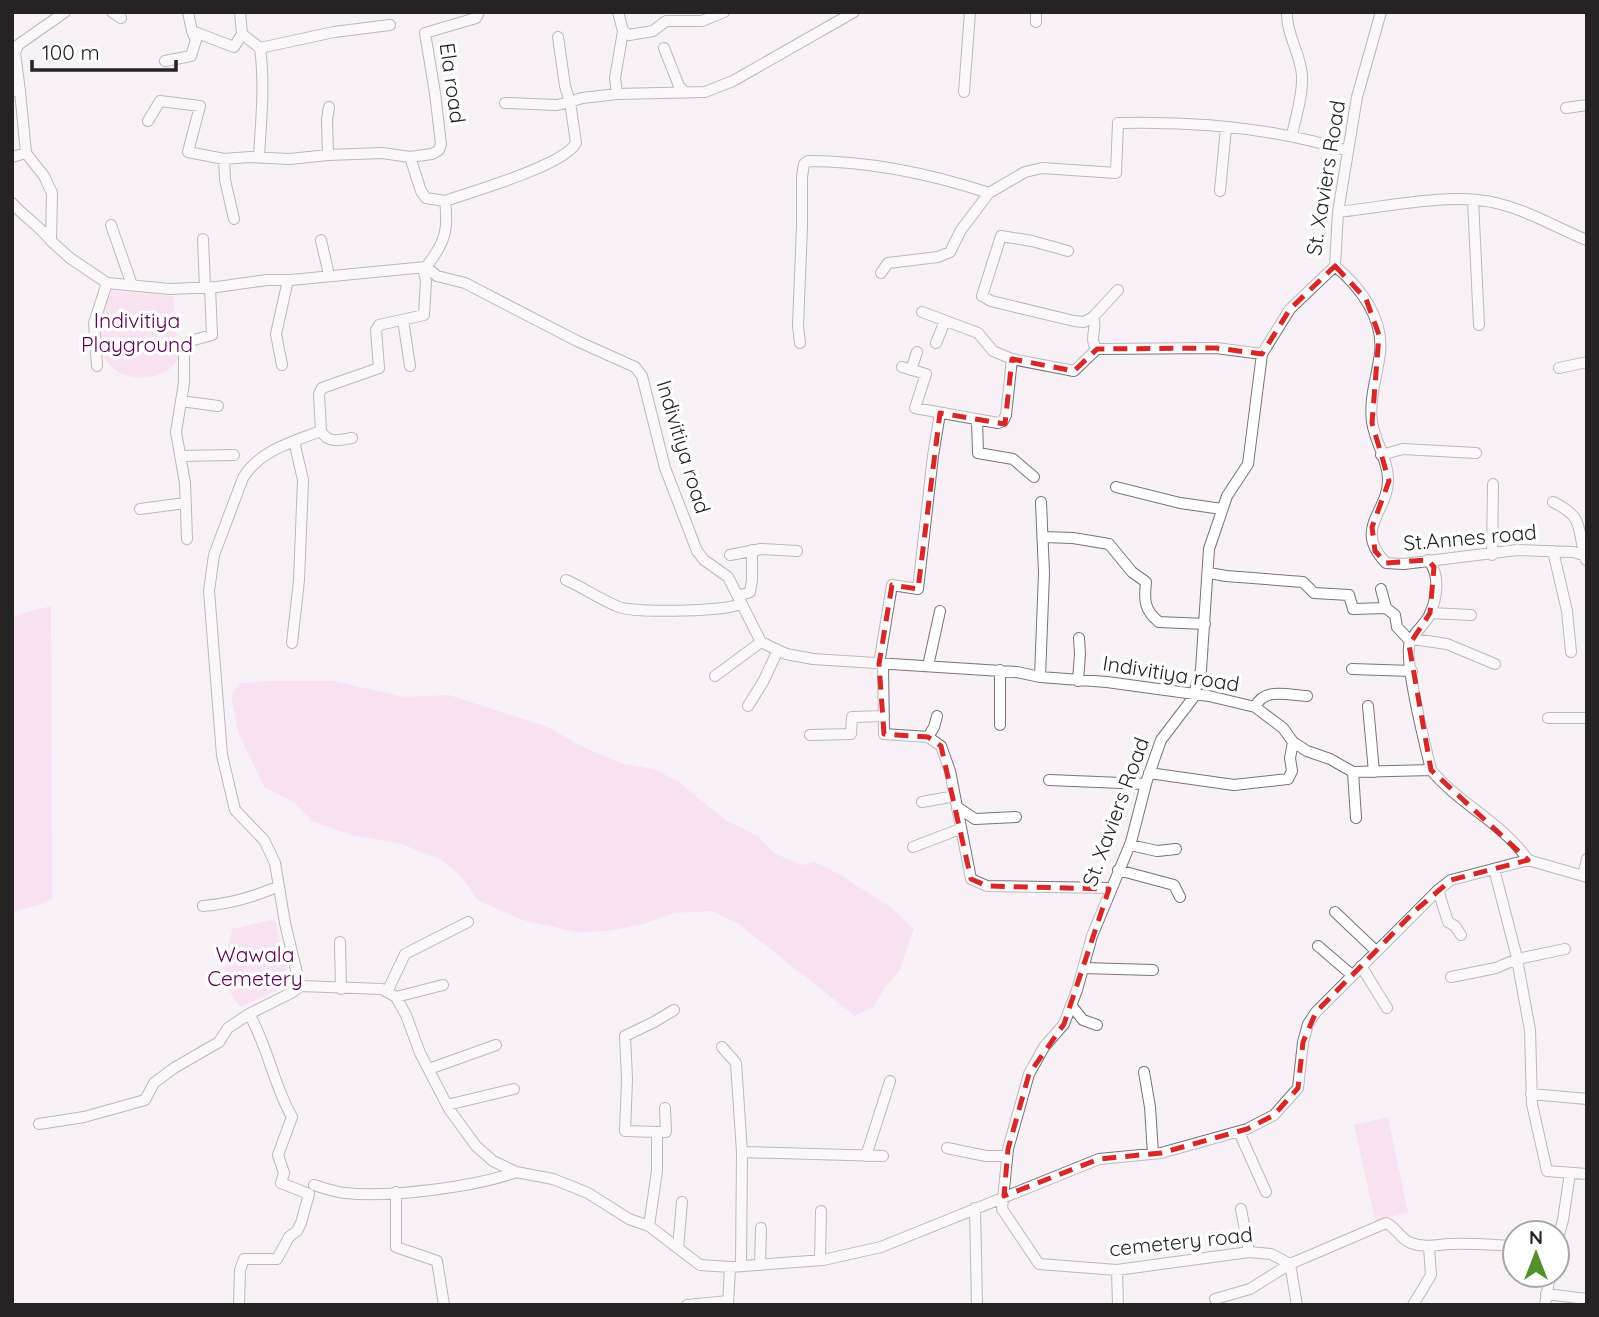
<svg xmlns="http://www.w3.org/2000/svg" width="1599" height="1317" viewBox="0 0 1599 1317" font-family="Quicksand,sans-serif">
<rect width="100%" height="100%" fill="#f8f2f6"/>
<!-- green -->
<path fill="#fad1f0" d="M 111,290 L 173,296 L 179,356 C 172,379 132,384 114,369 C 91,350 95,312 111,290 Z
M 51,606 L 52,899 C 39,906 26,907 12,913 L 12,616 Z
M 271,681 L 334,681 L 405,697 L 449,695 L 548,727 L 583,747 L 624,764 L 654,769 L 679,782 L 724,819 L 758,836 L 774,853 L 801,865 L 815,862 L 837,873 L 889,906 L 914,929 L 900,970 L 886,986 L 873,1007 L 855,1016 L 740,925 L 712,911 L 675,913 L 640,925 L 607,931 L 577,932 L 522,920 L 478,900 L 460,875 L 441,860 L 399,843 L 353,836 L 312,821 L 295,803 L 264,787 L 238,732 L 231,695 L 240,683 Z
M 275,919 L 290,985 L 240,1007 C 217,977 225,963 232,929 Z
M 1388,1117 L 1408,1213 L 1375,1220 L 1354,1125 Z"/>
<g fill="none" stroke-linecap="round" stroke-linejoin="round">
<defs>
<path id="minor" d="M 112,12 L 121,18
M 188,12 L 192,31
M 240,12 L 242,34 L 260,48 C 265,84 261,121 259,157
M 1287,12 C 1286,34 1301,54 1302,76 C 1303,95 1296,116 1292,135
M 1381,12 L 1357,97 L 1338,212 L 1335,266 L 1290,309 L 1262,354 L 1248,464 L 1227,496 L 1209,549 L 1201,670 L 1193,698 L 1161,740 L 1147,780 L 1131,842 L 1092,936 L 1077,990 L 1064,1024 L 1044,1047 L 1029,1074 L 1008,1149 L 1002,1209 L 1039,1264 L 1117,1270 L 1249,1252 L 1271,1254 L 1290,1264 L 1386,1223 C 1396,1227 1400,1239 1411,1243 C 1424,1248 1436,1245 1449,1244 C 1471,1243 1493,1245 1515,1246
M 1036,22 L 1036,12
M 623,31 L 629,35 L 653,31 L 666,21 L 702,21 L 724,12
M 260,48 L 334,32 L 390,25
M 664,48 L 679,86 L 686,93
M 165,61 L 191,56 L 196,40 L 192,31 L 234,47 L 242,34
M 12,91 L 20,91 L 26,153 L 44,176 L 52,193 L 51,241 L 70,258 L 107,283 L 170,289 L 217,287 L 267,280 L 291,280 L 426,267 L 437,276 L 465,283 L 577,341 L 635,367 L 642,376 L 665,468 L 697,551 L 704,560 L 728,577 L 761,642 L 786,654 L 813,659 L 1017,672 L 1040,677 L 1107,682 L 1209,696 L 1255,707 L 1283,728 L 1293,742 L 1307,751 L 1330,759 L 1353,772 L 1431,770 C 1460,805 1502,822 1528,860
M 20,91 L 15,53 L 18,45 L 65,12
M 964,92 L 970,12
M 617,94 L 615,78 L 623,31 L 618,12
M 505,103 L 557,105 L 570,102 L 565,86 L 558,37
M 1566,108 L 1587,105
M 148,121 L 160,101 L 200,106 L 188,152 L 224,159 L 250,157 L 290,159 L 328,155 L 382,153 L 410,157 L 421,191 L 426,198 L 445,201 C 473,191 563,166 576,143 L 570,102 L 582,98 L 617,94 L 705,92 L 733,81 L 854,12
M 328,155 L 327,120 L 329,107
M 12,157 L 26,153
M 410,157 L 432,154 L 439,150 L 441,144 L 435,93 L 425,33 L 476,18 L 479,12
M 224,159 L 225,180 L 234,219
M 1220,191 L 1226,128
M 1473,200 L 1479,325
M 12,203 C 24,217 40,226 51,241
M 1338,212 C 1387,207 1448,192 1496,203 C 1527,210 1557,228 1587,240
M 111,225 L 132,285
M 203,239 L 205,287
M 321,240 L 329,275
M 1068,251 L 1032,241 L 1001,236 L 982,296 L 991,301 L 1074,321 L 1084,322 L 1093,317 C 1098,328 1088,339 1097,349 L 1216,348 L 1262,354
M 1335,266 C 1360,287 1384,318 1380,353 C 1377,377 1369,398 1372,422 C 1375,442 1388,460 1388,479 C 1389,512 1352,528 1386,563 L 1404,564 L 1517,550 L 1573,552 L 1587,556
M 426,267 C 444,244 449,231 445,201
M 881,273 L 888,263 L 938,257 L 950,252 L 961,230 L 989,193
M 922,312 L 978,333 L 993,351 L 1012,359 L 1074,371 L 1097,349
M 1093,317 L 1118,290
M 403,320 L 410,366
M 800,343 L 798,326 L 802,226 L 802,177 L 804,164 L 808,161 C 869,161 931,174 989,193 L 1025,172 L 1042,168 L 1116,173 L 1118,123 C 1195,121 1275,128 1348,151
M 936,343 L 945,321
M 282,365 L 276,334 L 288,280
M 97,366 L 94,323 L 107,283
M 902,367 L 926,374 L 915,408 L 998,423 L 1003,421 L 1006,415 L 1012,359
M 1559,368 L 1587,362
M 911,370 L 917,352
M 181,401 L 218,406
M 977,419 L 978,453 L 1013,459 L 1034,477
M 321,431 C 328,444 340,440 352,438
M 1381,455 L 1403,449 L 1476,453
M 180,456 L 234,455
M 1116,487 L 1180,503 L 1222,509
M 1553,502 C 1586,518 1576,528 1586,560
M 140,509 L 185,503
M 1043,537 L 1073,538 L 1109,544 L 1132,572 L 1146,582 C 1144,600 1144,610 1159,622 L 1205,624
M 187,539 L 185,483 L 176,432 L 184,383 L 184,347 L 190,341 L 212,335 L 210,287
M 1553,551 L 1567,611 L 1571,652
M 730,555 L 761,549 L 797,551
M 1492,555 L 1493,484
M 1428,560 C 1441,575 1437,599 1429,616 C 1424,625 1414,633 1410,642 C 1403,659 1426,748 1431,770
M 1209,573 L 1226,576 L 1303,582 L 1314,593 L 1349,595 L 1353,609 L 1386,608
M 566,580 C 584,588 601,600 619,607 C 634,613 732,612 741,603
M 1381,589 L 1386,608 L 1395,615 L 1397,627 L 1411,642
M 738,596 L 750,592 L 752,580 L 752,550
M 1430,613 L 1471,615
M 1413,639 L 1447,644 L 1495,664
M 292,643 L 299,580 L 303,480 L 294,441
M 879,664 L 892,585 L 918,589 L 933,456 L 940,413
M 883,664 L 884,734 L 928,737 L 941,746 L 950,771 L 971,879 L 987,886 L 1110,888
M 928,666 L 940,611
M 1352,669 L 1412,671
M 715,676 L 761,642
M 1040,677 L 1044,573 L 1041,502
M 1078,681 L 1080,654 L 1079,638
M 748,706 L 763,682 L 778,650
M 1368,706 L 1374,772
M 1255,707 C 1264,687 1288,695 1307,696
M 1548,718 L 1587,718
M 1000,725 L 1000,670
M 810,735 L 851,734 L 852,717 L 884,716
M 928,737 L 934,727 L 937,716
M 1353,772 L 1356,818
M 1149,773 L 1234,785 L 1288,779 L 1292,771 L 1290,758 L 1293,742
M 1049,780 L 1146,784
M 922,802 L 955,796
M 957,807 L 975,819 L 1016,817
M 1130,845 L 1157,851 L 1176,849
M 913,847 L 960,829
M 1494,869 L 1516,954 L 1530,1030 L 1532,1104 L 1547,1171 L 1587,1174
M 1118,870 L 1174,885 L 1180,897
M 1583,876 L 1587,859
M 1438,890 L 1448,922 L 1455,926 L 1461,935
M 203,906 C 230,904 254,897 279,886
M 1335,912 L 1376,951
M 340,942 L 341,989
M 1318,946 L 1352,975
M 1361,966 L 1387,1008
M 1083,968 L 1153,970
M 1451,977 L 1496,968 L 1517,959 L 1565,949
M 300,986 L 382,989 L 396,997 L 406,1015 L 420,1053 L 449,1109 L 476,1146 L 493,1161 L 516,1172 L 553,1179 L 588,1193 L 629,1219 L 649,1226 L 700,1265 L 730,1267 L 823,1260 L 881,1247 L 1099,1159 L 1161,1153 L 1247,1129 L 1274,1115 L 1298,1088 L 1303,1042 L 1308,1024 L 1316,1012 L 1438,890 L 1451,880 L 1528,860 L 1587,877
M 300,986 L 285,923 L 275,863 L 264,840 L 235,810 L 222,755 L 209,591 L 214,555 L 243,478 C 260,450 292,442 321,431 L 319,394 L 322,388 L 379,368 L 376,330 L 379,325 L 424,315 L 426,281 L 423,268
M 387,992 L 405,954 L 468,922
M 396,997 L 443,985
M 1071,1005 L 1083,1020 L 1097,1025
M 722,1047 L 736,1063 L 742,1152
M 429,1069 L 496,1045
M 1144,1072 L 1150,1107 L 1153,1154
M 1531,1094 L 1587,1099
M 447,1105 L 514,1089
M 39,1124 L 84,1117 L 145,1100 L 154,1083 L 174,1068 L 219,1042 L 228,1028 L 249,1014 L 293,992 L 300,986
M 657,1132 L 625,1131 L 627,1079 L 625,1036 L 654,1022 L 674,1010
M 1239,1132 L 1266,1192
M 947,1148 L 986,1156 L 1007,1156
M 866,1156 L 890,1081
M 314,1185 C 324,1188 335,1192 345,1193 C 388,1198 475,1187 516,1172
M 396,1192 L 396,1247 L 437,1261 L 444,1305
M 975,1208 L 977,1305
M 1241,1209 L 1249,1252
M 649,1226 L 657,1171 L 657,1132 L 666,1132 L 665,1108
M 1557,1241 L 1563,1220 L 1570,1173
M 678,1248 L 682,1202
M 820,1260 L 821,1211
M 760,1265 L 761,1228
M 741,1266 L 742,1152 L 883,1156
M 1117,1270 L 1118,1305
M 1546,1294 L 1587,1299
M 1215,1299 L 1250,1289 L 1290,1264 L 1297,1305
M 239,1305 L 240,1270 L 244,1259 L 277,1259 L 289,1237 L 297,1231 L 301,1223 L 309,1194 L 281,1183 L 284,1173 L 278,1155 L 292,1117 C 273,1084 268,1046 249,1014
M 687,1305 L 728,1301
M 728,1305 L 730,1267
M 1413,1305 L 1431,1275 L 1429,1247
M 1545,1305 L 1550,1275"/>
</defs>
<!-- minor casing -->
<use href="#minor" stroke="#7a7478" stroke-width="12"/>
<!-- minor -->
<use href="#minor" stroke="#fff" stroke-width="10"/>
</g>
<!-- marked area -->
<path d="M0 0H1599V1317H0ZM 1335,266 L 1366,299 L 1379,335 L 1372,423 L 1389,481 L 1372,527 L 1375,551 L 1386,563 L 1428,560 L 1434,567 L 1430,613 L 1409,645 L 1431,770 L 1528,860 L 1451,880 L 1416,910 L 1316,1012 L 1303,1042 L 1298,1088 L 1274,1115 L 1247,1129 L 1161,1153 L 1099,1159 L 1004,1196 L 1008,1149 L 1029,1074 L 1064,1024 L 1109,889 L 987,886 L 971,879 L 941,746 L 928,737 L 884,734 L 879,664 L 892,585 L 918,589 L 940,413 L 1005,424 L 1012,359 L 1074,371 L 1097,349 L 1216,348 L 1262,354 L 1290,309 Z" fill="#f8f2f6" fill-opacity=".55" fill-rule="evenodd"/>
<path fill="none" stroke="#d62828" stroke-width="5" stroke-dasharray="14 9" stroke-linejoin="round" d="M 1335,266 L 1366,299 L 1379,335 L 1372,423 L 1389,481 L 1372,527 L 1375,551 L 1386,563 L 1428,560 L 1434,567 L 1430,613 L 1409,645 L 1431,770 L 1528,860 L 1451,880 L 1416,910 L 1316,1012 L 1303,1042 L 1298,1088 L 1274,1115 L 1247,1129 L 1161,1153 L 1099,1159 L 1004,1196 L 1008,1149 L 1029,1074 L 1064,1024 L 1109,889 L 987,886 L 971,879 L 941,746 L 928,737 L 884,734 L 879,664 L 892,585 L 918,589 L 940,413 L 1005,424 L 1012,359 L 1074,371 L 1097,349 L 1216,348 L 1262,354 L 1290,309 Z"/>
<g text-anchor="middle" stroke-width="7" stroke-linejoin="round" paint-order="stroke">
<!-- street labels -->
<g font-size="21" fill="#252324" stroke="#fff">
<text transform="translate(452 83) rotate(82)" y="7">Ela road</text>
<text transform="translate(1326 178) rotate(-81)" y="7">St. Xaviers Road</text>
<text transform="translate(683 447) rotate(73)" y="7">Indivitiya road</text>
<text transform="translate(1470 538) rotate(-5)" y="7">St.Annes road</text>
<text transform="translate(1171 674) rotate(9)" y="7">Indivitiya road</text>
<text transform="translate(1116 812) rotate(-70)" y="7">St. Xaviers Road</text>
<text transform="translate(1181 1242) rotate(-6)" y="7">cemetery road</text>
</g>
<!-- park labels -->
<g font-size="21" fill="#5d0051" stroke="#fff">
<text x="137" y="328">Indivitiya<tspan x="137" dy="24">Playground</tspan></text>
<text x="255" y="962">Wawala<tspan x="255" dy="24">Cemetery</tspan></text>
</g>
</g>
<!-- border -->
<rect width="1599" height="1317" fill="none" stroke="#252324" stroke-width="28"/>
<!-- north arrow -->
<g transform="translate(1536 1254)"><circle r="33" fill="#ffffff" stroke="#a8a7a7" stroke-width="2"/>
<path d="M0-5L12 26L0 18L-12 26Z" fill="#548f2e"/>
<text y="-10" font-size="19" font-weight="bold" text-anchor="middle" fill="#252324">N</text>
</g>
<!-- scale -->
<path d="M32 60v10h144v-10" fill="none" stroke="#252324" stroke-width="3.5"/>
<text x="42" y="60" font-size="21" fill="#252324" stroke="#ffffff" stroke-width="5" paint-order="stroke">100 m</text>
</svg>
